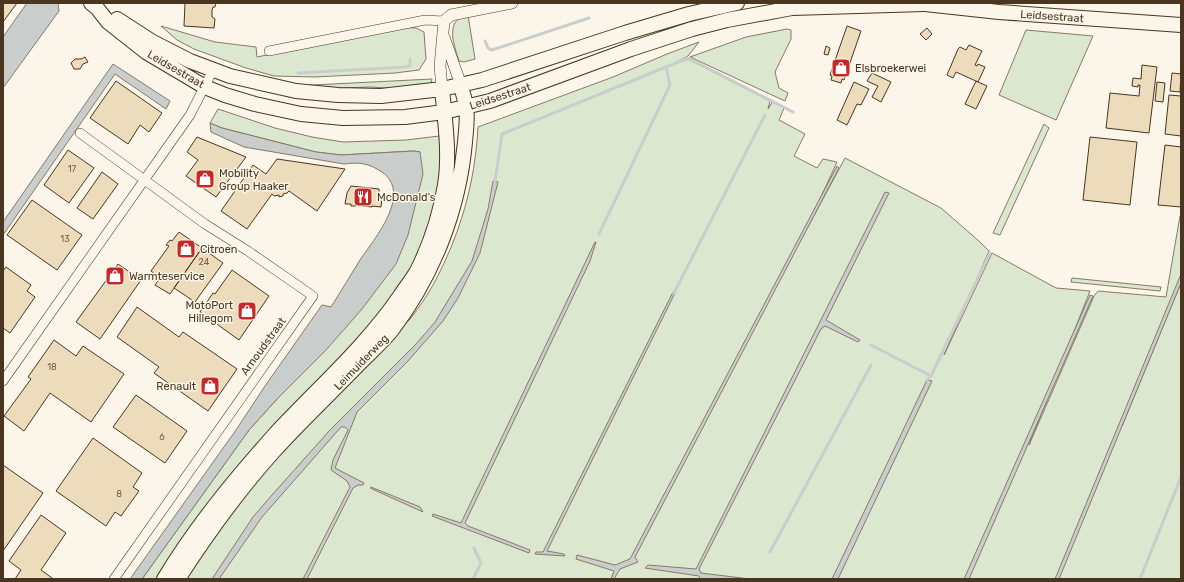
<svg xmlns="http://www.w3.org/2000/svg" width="1184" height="582" viewBox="0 0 1184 582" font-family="Rubik,sans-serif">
<rect width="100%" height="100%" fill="#fbf6e9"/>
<!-- green -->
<path fill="#dce7d0" stroke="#887966" d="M 468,15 L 475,59 L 464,62 L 459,61 C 454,45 444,19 468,15 Z
M 161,26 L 215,42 L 256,47 L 257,57 L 398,27 L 416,28 L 424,32 L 426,59 L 419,70 L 395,73 L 314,77 L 274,76 L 246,68 L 194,49 L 177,40 Z
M 787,29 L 791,30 L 791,39 L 775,72 L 779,88 L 788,93 L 785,101 L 690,57 L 746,37 Z
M 1026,30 L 1093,36 L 1056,120 L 999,95 Z
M 699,42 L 688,56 L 671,65 L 688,59 L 770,101 L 768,109 L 773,101 L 784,108 L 779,120 L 805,134 L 794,156 L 817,168 L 823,159 L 837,162 L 803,236 L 845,158 L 941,208 L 980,242 L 989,251 L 944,355 L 992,253 L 1056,288 L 1090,291 L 1029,445 L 1094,296 L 1098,291 L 1166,297 L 1180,216 L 1181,216 L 1181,275 L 1122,426 L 1181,283 L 1181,579 L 182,579 L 245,489 L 411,318 C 419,307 427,296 433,285 C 460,235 475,184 478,127 L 613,77 L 667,54 Z
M 432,79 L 431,84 L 413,90 L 371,87 L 342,88 L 293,86 Z
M 218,109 L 275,128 L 312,137 L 343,142 L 406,140 L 439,136 L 442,151 L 440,185 L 424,248 L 398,294 L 161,579 L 142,579 L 249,430 L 278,398 L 326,350 L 420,152 L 413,151 L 341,155 L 316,152 L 222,128 L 210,123 Z
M 1044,124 L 1049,128 L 1000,235 L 993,233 Z
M 1072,278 L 1161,287 L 1160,291 L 1071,282 Z"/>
<!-- water -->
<path fill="#c9cecd" stroke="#887966" d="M 27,3 L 58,3 L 59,11 L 3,88 L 3,37 Z
M 113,64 L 170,101 L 166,109 L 115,74 L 3,235 L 3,222 Z
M 210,123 L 222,128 L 316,152 L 341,155 L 414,151 L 420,152 L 423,174 L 408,235 L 396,264 L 362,309 L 326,350 L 278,398 L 249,430 L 142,579 L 130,579 L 236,430 L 265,386 L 322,305 L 331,307 C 341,291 350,276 360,260 C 374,239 413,194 382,172 C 368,163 360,162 344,164 L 244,147 L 211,132 Z
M 837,166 L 839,168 L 635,557 L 638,562 L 620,569 L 614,579 L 611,579 L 614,571 L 576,559 L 577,555 L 615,565 L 630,559 Z
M 493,181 L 498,182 L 480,253 L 458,298 L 443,321 L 408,361 L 357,412 L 335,468 L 364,483 L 363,485 L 358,485 L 353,488 L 307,579 L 303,579 L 350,487 L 347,481 L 331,470 L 333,460 L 348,430 L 345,427 L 341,427 L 262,517 L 219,579 L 212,579 L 253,517 L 272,495 L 330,430 L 417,343 L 435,322 L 472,261 L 488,209 Z
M 885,192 L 889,193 L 826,320 L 860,340 L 858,342 L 825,326 L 821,329 L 699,569 L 701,573 L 750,579 L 700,579 L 699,576 L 645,568 L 648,565 L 696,569 Z
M 595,242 L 596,242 L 590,261 L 465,523 L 468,526 L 530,550 L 529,553 L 432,516 L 433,514 L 461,523 Z
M 1181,274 L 1181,283 L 1059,579 L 1055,579 Z
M 673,292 L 675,293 L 547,551 L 564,554 L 565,556 L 535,554 L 536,552 L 543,552 Z
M 1090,295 L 1093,296 L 969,579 L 964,579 Z
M 927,380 L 932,381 L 838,579 L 832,579 Z
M 371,487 L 420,507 L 423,512 L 370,488 Z"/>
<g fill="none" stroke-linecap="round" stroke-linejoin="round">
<!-- stream -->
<path stroke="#c9cecd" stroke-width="3" d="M 485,41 L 488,48 L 491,50 L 495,49 L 589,18
M 298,73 L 404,67 L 410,66 L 410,59
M 495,181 L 502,134 L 688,58 L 793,112
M 599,234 L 670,85 L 666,67
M 674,293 L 765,115
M 871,345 L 931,376
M 927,380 L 931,376 L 990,253
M 770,552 L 871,365
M 473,579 L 481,563 L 474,548
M 1140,579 L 1181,477"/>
</g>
<!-- building -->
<path fill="#ecdcbc" stroke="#4a3520" d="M 3,3 L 17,3 L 3,22 Z
M 185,3 L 216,3 L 215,7 L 213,7 L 212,10 L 212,17 L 215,19 L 214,28 L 184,26 Z
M 847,26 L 861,31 L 844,80 L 842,79 L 841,83 L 831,80 L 832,76 L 830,75 Z
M 927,28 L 932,34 L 926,40 L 920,34 Z
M 969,45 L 982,51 L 975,65 L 977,66 L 978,64 L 985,67 L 978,82 L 956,72 L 953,78 L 947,75 L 958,49 L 960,47 L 966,50 Z
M 826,46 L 830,48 L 828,55 L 824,54 Z
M 85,57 L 88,62 L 83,64 L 80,69 L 74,69 L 71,63 L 75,59 L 81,59 Z
M 1142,65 L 1157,67 L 1149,133 L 1106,128 L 1110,93 L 1139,96 L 1140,85 L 1138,85 L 1138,87 L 1132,86 L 1133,78 L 1141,79 Z
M 872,73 L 891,82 L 881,102 L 872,97 L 878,86 L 867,81 Z
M 1172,73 L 1181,74 L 1180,92 L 1170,91 Z
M 116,81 L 162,113 L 149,132 L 140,125 L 128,144 L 90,118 Z
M 976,81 L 987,86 L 976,109 L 965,104 Z
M 854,82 L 869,89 L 861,105 L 857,104 L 847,125 L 837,120 Z
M 1157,82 L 1165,83 L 1163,102 L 1155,101 Z
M 1169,95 L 1181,96 L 1181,136 L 1165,134 Z
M 197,137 L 246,157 L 216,197 L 186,176 L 198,160 L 187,152 Z
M 1090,137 L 1137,142 L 1130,205 L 1083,200 Z
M 1165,145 L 1181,147 L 1181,207 L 1158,205 Z
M 68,150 L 94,168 L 69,203 L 44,185 Z
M 277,159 L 345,169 L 317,211 L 289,191 L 287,193 L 283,194 L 283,196 L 279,197 L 279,195 L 274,196 L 272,194 L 247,229 L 221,211 L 253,165 L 266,174 Z
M 102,172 L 118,184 L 93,219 L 77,208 Z
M 351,186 L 379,189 L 379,198 L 382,198 L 381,207 L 372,206 L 372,207 L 356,205 L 356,206 L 351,206 L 351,204 L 345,204 L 347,193 Z
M 32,200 L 82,235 L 57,270 L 7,235 Z
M 179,232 L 202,248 L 170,294 L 155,285 L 160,278 L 151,271 L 169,246 L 166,245 L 170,240 L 172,241 Z
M 202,248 L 223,263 L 195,302 L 174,288 Z
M 118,264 L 141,280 L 100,339 L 76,322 Z
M 6,267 L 31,285 L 27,291 L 35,297 L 10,333 L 3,328 L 3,271 Z
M 232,270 L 269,296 L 239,340 L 200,312 L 213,293 L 215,294 Z
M 137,307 L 179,337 L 183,332 L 237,369 L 208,411 L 154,373 L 159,367 L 117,337 Z
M 54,340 L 76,356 L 83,346 L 124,374 L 91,422 L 50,393 L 24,431 L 4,416 L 31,379 L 28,377 Z
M 136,395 L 187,431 L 165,463 L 113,427 Z
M 93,438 L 142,473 L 133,487 L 139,491 L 121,516 L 115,512 L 106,526 L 56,491 Z
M 3,465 L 43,493 L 3,551 Z
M 41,515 L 66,533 L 41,570 L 52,578 L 51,579 L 15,579 L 21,570 L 9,561 Z"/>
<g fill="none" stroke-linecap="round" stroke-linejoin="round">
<defs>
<path id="minor" d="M 269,51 L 425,20 L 444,21
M 80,133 L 205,224 L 248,251 L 313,296 L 114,579
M 3,381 L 190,115 L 213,70"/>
<path id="tertiary" d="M 444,37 L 461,85
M 442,89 L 440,66 L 444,21 L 451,15 L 512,3"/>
<path id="primary" d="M 91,3 L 97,8 L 108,22 L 146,52 L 205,87 L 225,95 L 255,104 L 301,114 L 343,118 L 405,117 L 444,112 L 490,101 L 631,49 L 692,29 L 727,20 L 792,8 L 924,4
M 916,3 L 999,12 L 1181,25
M 117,19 L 151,41 L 190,61 L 230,76 L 296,91 L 338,95 L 381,96 L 442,89 L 482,80 L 625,33 L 689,14 L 737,3
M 164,579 C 196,526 235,479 276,433 C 318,388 365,347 400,296 C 405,288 412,280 417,271 C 430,245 440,215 445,185 C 450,154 445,121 442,89
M 178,579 C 207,534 238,491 274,451 C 302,420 333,391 362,361 C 372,351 383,341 392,330 C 433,276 459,210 465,142 C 466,130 468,117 466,106 C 465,99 462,92 461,85"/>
</defs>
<!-- minor casing -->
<use href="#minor" stroke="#4a3520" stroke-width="10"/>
<!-- tertiary casing -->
<use href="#tertiary" stroke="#4a3520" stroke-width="12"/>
<!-- primary casing -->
<use href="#primary" stroke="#4a3520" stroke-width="16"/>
<!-- minor -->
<use href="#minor" stroke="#fbf6e9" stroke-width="9"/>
<!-- tertiary -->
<use href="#tertiary" stroke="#fbf6e9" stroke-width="11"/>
<!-- primary -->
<use href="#primary" stroke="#fbf6e9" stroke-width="14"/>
</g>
<!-- icons -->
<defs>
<symbol id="shop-square" viewBox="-11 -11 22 22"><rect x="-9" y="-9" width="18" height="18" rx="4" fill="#c62828" stroke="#fbf6e9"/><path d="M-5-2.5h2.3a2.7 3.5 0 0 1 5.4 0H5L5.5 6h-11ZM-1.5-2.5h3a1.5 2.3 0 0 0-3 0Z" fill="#fff"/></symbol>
<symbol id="restaurant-square" viewBox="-11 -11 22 22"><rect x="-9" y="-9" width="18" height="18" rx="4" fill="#c62828" stroke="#fbf6e9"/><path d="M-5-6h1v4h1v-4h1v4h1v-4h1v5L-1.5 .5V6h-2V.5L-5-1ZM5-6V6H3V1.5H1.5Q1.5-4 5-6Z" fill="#fff"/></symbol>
</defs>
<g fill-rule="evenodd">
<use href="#shop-square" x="830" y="57" width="22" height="22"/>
<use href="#shop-square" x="194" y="168" width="22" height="22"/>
<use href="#restaurant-square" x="352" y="186" width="22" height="22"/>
<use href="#shop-square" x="175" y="238" width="22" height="22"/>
<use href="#shop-square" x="104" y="265" width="22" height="22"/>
<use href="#shop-square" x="236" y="300" width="22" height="22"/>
<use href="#shop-square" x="199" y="375" width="22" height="22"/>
</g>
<g text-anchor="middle" stroke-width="3" stroke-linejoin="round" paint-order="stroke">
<!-- number labels -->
<g font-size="9" fill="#725f47">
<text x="72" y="172">17</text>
<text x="65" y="242">13</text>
<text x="204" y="265">24</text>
<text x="52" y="370">18</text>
<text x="162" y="440">6</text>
<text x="119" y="497">8</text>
</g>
<!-- street labels -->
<g font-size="11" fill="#4a3520" stroke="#fbf6e9">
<text transform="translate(1052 16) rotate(4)" y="4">Leidsestraat</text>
<text transform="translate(176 69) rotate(30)" y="4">Leidsestraat</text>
<text transform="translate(500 96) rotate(-18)" y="4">Leidsestraat</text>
<text transform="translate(263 346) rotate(-54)" y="4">Arnoudstraat</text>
<text transform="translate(361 362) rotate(-46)" y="4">Leimuiderweg</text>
</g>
<!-- poi labels -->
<g font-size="11" fill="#4a3520" stroke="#fbf6e9" text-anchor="start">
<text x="855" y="72">Elsbroekerwei</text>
<text x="219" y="177">Mobility<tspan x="219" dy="13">Group Haaker</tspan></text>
<text x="377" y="201">McDonald's</text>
<text x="200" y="253">Citroen</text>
<text x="129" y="280">Warmteservice</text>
<text x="233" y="309" text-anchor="end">MotoPort<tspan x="233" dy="13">Hillegom</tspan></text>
<text x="196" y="390" text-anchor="end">Renault</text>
</g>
</g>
<!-- border -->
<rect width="1184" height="582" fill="none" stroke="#4a3520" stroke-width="8"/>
</svg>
